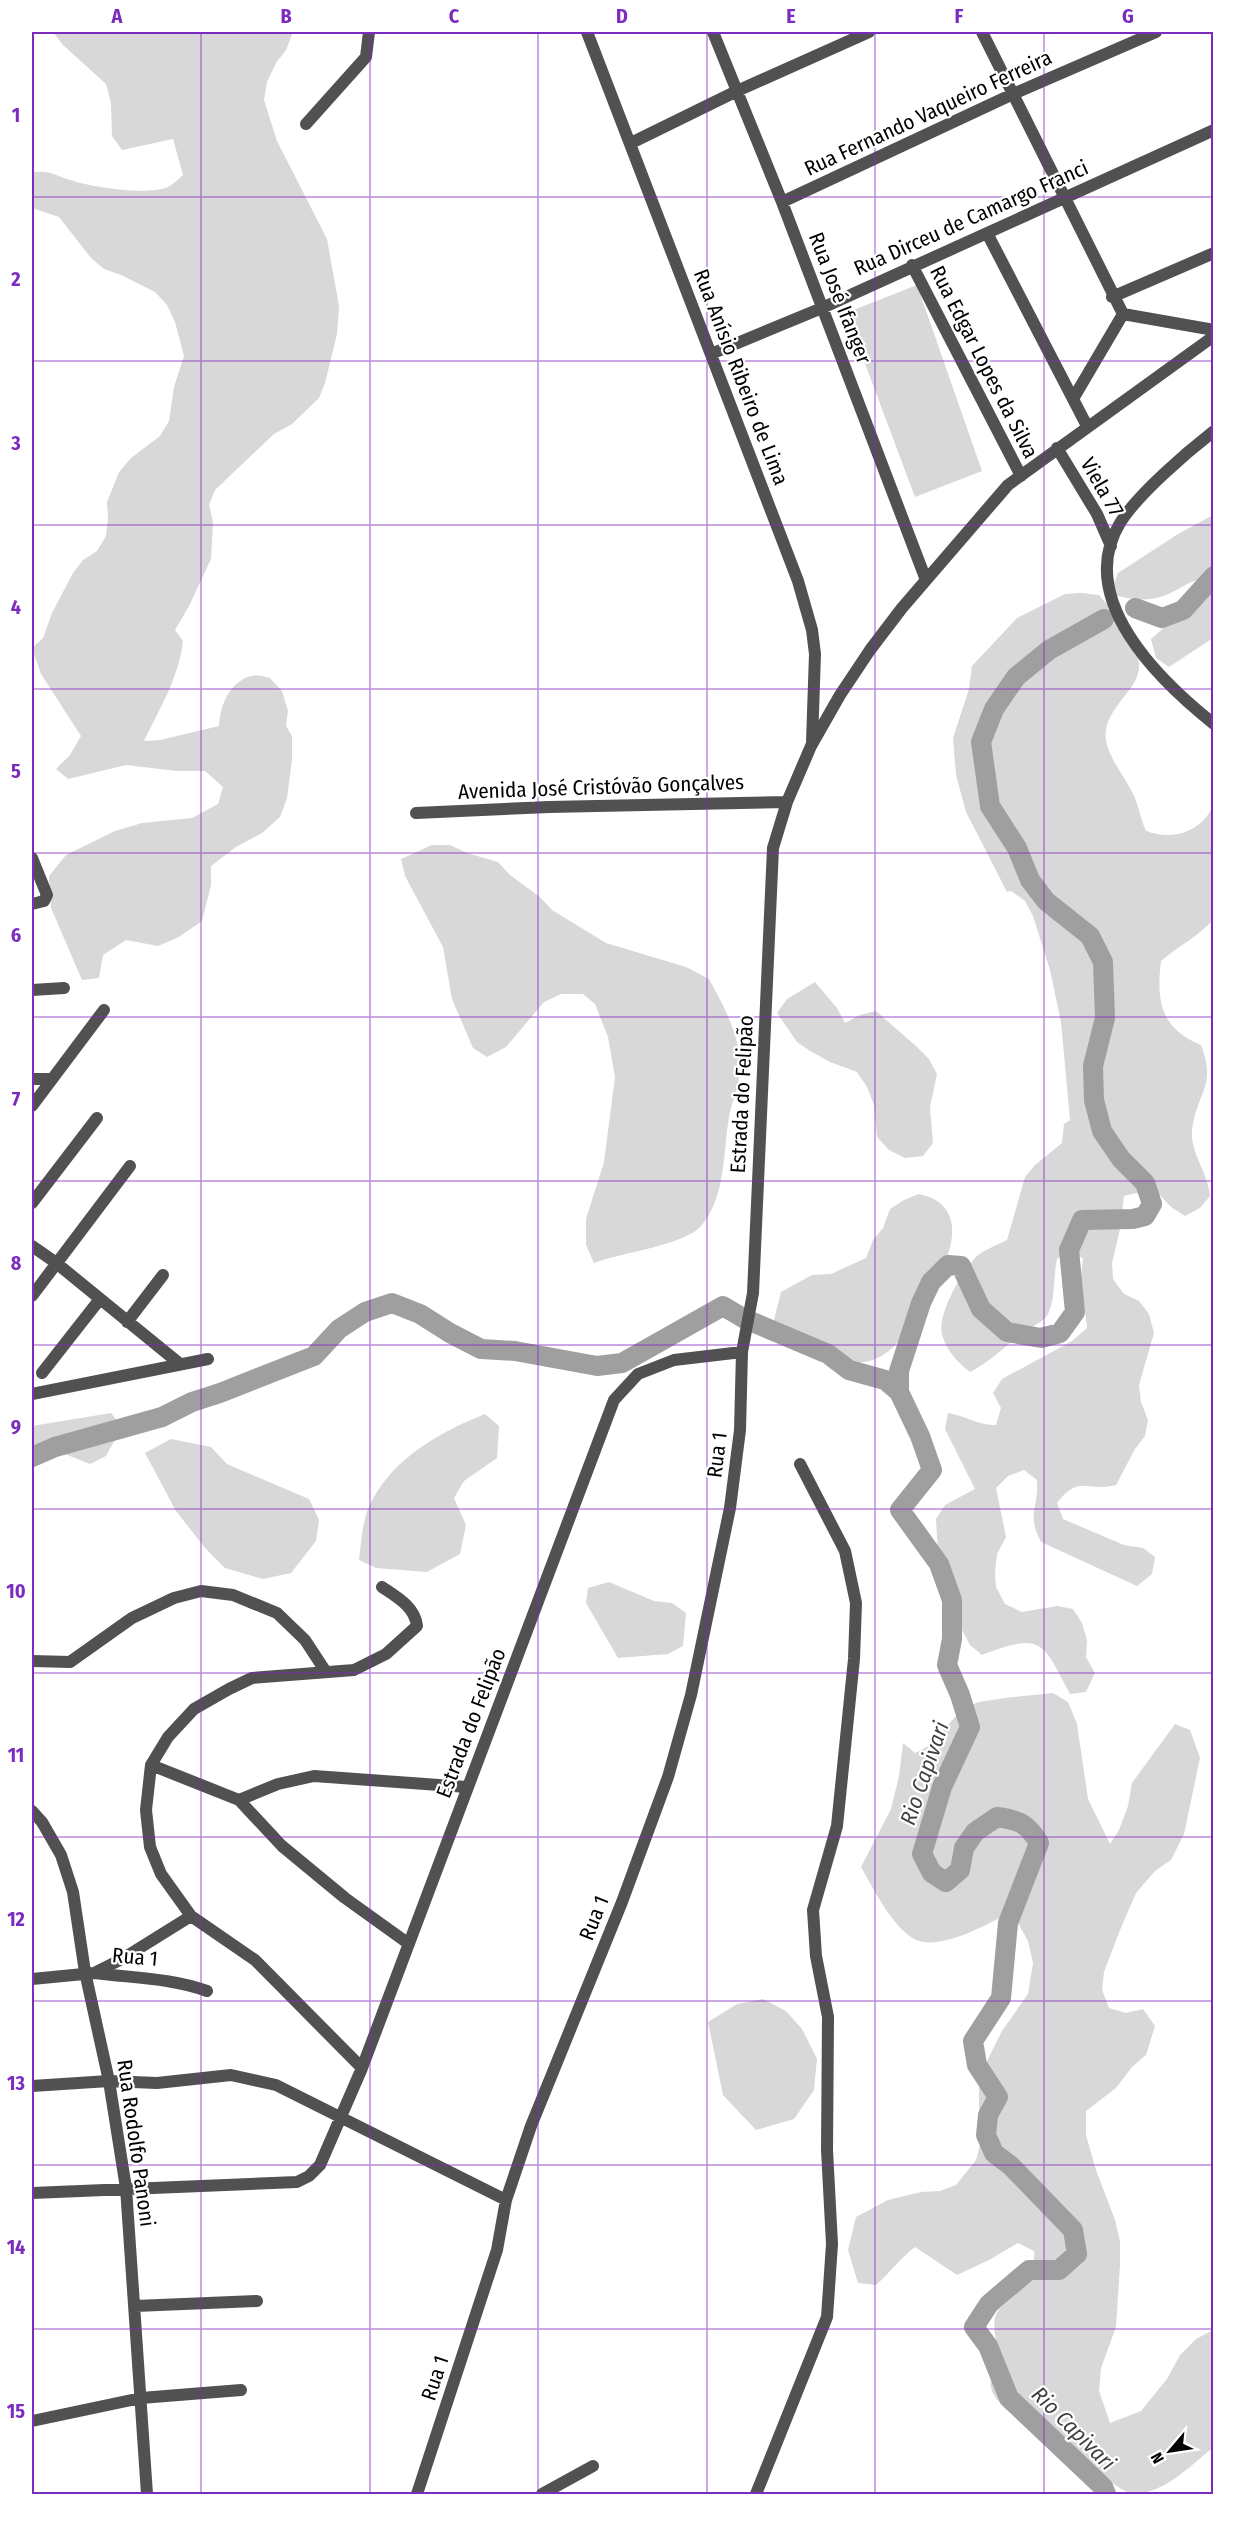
<svg xmlns="http://www.w3.org/2000/svg" width="1245" height="2526" viewBox="0 0 1245 2526" font-family="'Fira Sans Condensed',sans-serif">
<rect width="100%" height="100%" fill="#fff"/>
<!-- green -->
<path fill="#d8d8d8" d="M 53,32 L 293,32 L 286,50 L 276,63 L 267,82 L 264,100 L 277,141 L 327,239 L 339,306 L 337,334 L 325,383 L 319,398 L 292,424 L 274,434 L 215,490 L 209,505 L 213,522 L 211,559 L 189,606 L 175,630 L 183,641 C 179,677 160,708 144,741 L 160,740 L 219,726 C 220,706 229,682 251,676 C 257,674 265,677 270,678 L 282,691 L 288,711 L 286,726 L 292,736 L 292,760 L 287,798 L 280,817 L 262,833 L 236,847 L 211,866 L 211,885 L 202,921 L 179,937 L 158,946 L 126,940 L 103,955 L 99,978 L 82,980 L 51,908 L 49,876 L 66,855 L 115,831 L 142,823 L 192,818 L 218,804 L 223,787 L 205,771 L 177,771 L 126,765 L 68,779 L 56,769 L 70,755 L 81,736 L 41,674 L 32,648 L 43,638 L 52,613 L 73,573 L 83,560 L 97,551 L 106,536 L 108,518 L 107,502 L 119,472 L 131,458 L 160,436 L 169,421 L 174,387 L 184,356 L 175,322 L 167,305 L 155,292 L 121,275 L 104,269 L 91,258 L 59,217 L 32,208 L 32,172 C 50,171 50,173 67,179 C 89,187 148,196 168,187 C 174,184 178,179 183,175 L 173,139 L 122,150 L 112,136 L 111,103 L 106,84 L 63,45 Z
M 917,285 L 982,471 L 915,497 L 846,313 Z
M 1213,515 L 1213,581 C 1189,577 1187,587 1166,595 C 1147,603 1129,599 1110,594 L 1118,573 L 1178,534 Z
M 1213,589 L 1213,638 L 1169,667 L 1156,658 L 1151,639 L 1177,616 L 1206,600 Z
M 1081,593 L 1099,595 C 1119,618 1154,656 1132,686 C 1123,699 1109,713 1106,729 C 1102,752 1126,777 1134,796 C 1139,807 1141,820 1146,831 C 1173,841 1201,832 1213,806 L 1214,919 C 1198,937 1178,946 1161,961 C 1156,1001 1161,1029 1201,1045 C 1217,1087 1197,1092 1192,1130 C 1190,1153 1208,1172 1210,1196 L 1200,1208 L 1185,1216 L 1171,1207 L 1158,1193 L 1141,1192 L 1124,1196 L 1120,1229 L 1112,1263 L 1113,1279 L 1124,1294 L 1139,1301 L 1149,1314 L 1154,1333 L 1139,1385 L 1141,1402 L 1148,1420 L 1145,1436 L 1135,1449 L 1116,1485 C 1088,1493 1080,1473 1057,1503 L 1063,1519 L 1124,1545 L 1143,1548 L 1155,1557 L 1152,1574 L 1137,1586 L 1041,1542 C 1026,1513 1039,1508 1037,1480 L 1024,1470 L 1008,1476 L 996,1488 L 1006,1537 L 997,1554 L 995,1572 L 996,1587 L 1005,1604 L 1022,1612 L 1057,1606 L 1073,1609 L 1082,1623 L 1087,1640 L 1086,1657 L 1095,1673 L 1086,1692 L 1070,1694 C 1042,1641 1042,1632 982,1655 L 970,1645 L 941,1591 L 939,1573 L 936,1519 L 945,1505 L 975,1489 L 945,1429 L 948,1413 C 967,1416 976,1425 996,1425 L 1001,1408 L 993,1393 L 1002,1379 L 1072,1341 L 1087,1328 L 1081,1277 L 1083,1259 L 1071,1249 L 1057,1259 C 1053,1276 1056,1298 1048,1314 C 1045,1320 1036,1325 1030,1328 C 1009,1342 992,1361 970,1372 C 957,1362 947,1351 942,1335 C 937,1314 961,1274 974,1259 C 981,1251 997,1245 1007,1240 L 1025,1177 L 1035,1165 L 1062,1143 L 1064,1124 L 1070,1120 L 1061,1022 L 1050,970 L 1033,916 L 1025,901 L 1011,891 L 1007,892 L 966,812 L 956,775 L 953,738 L 969,689 L 972,666 L 1017,618 L 1065,594 Z
M 432,845 L 450,845 L 467,853 L 498,862 L 510,875 L 540,897 L 552,910 L 606,943 L 686,967 L 709,979 C 722,1003 740,1035 740,1064 C 741,1082 732,1100 729,1117 C 723,1152 726,1197 701,1226 C 685,1245 619,1253 594,1263 L 586,1245 L 586,1219 L 604,1162 L 615,1077 L 608,1037 L 595,1004 L 583,994 L 561,994 L 544,1002 L 506,1047 L 487,1057 L 473,1048 L 452,999 L 443,947 L 405,876 L 401,859 Z
M 815,982 L 837,1008 L 845,1023 L 860,1015 L 876,1011 L 917,1047 L 929,1059 L 937,1074 L 930,1107 L 933,1143 L 923,1156 L 905,1158 L 889,1150 L 877,1137 L 874,1105 L 867,1087 L 857,1072 L 830,1062 L 810,1051 L 797,1042 L 777,1013 L 787,999 Z
M 919,1194 C 953,1201 958,1227 947,1257 C 941,1273 929,1286 920,1300 C 917,1305 916,1312 913,1317 C 905,1336 890,1356 869,1361 C 860,1363 841,1366 833,1360 C 829,1356 826,1350 821,1346 C 806,1331 792,1327 771,1332 L 781,1292 L 812,1275 L 831,1274 L 866,1258 L 873,1240 L 883,1228 L 890,1209 L 904,1200 Z
M 111,1413 L 122,1427 L 106,1456 L 90,1464 L 60,1452 L 32,1457 L 32,1426 Z
M 485,1414 L 499,1426 L 497,1458 L 464,1481 L 454,1498 L 466,1525 L 460,1554 L 427,1572 L 376,1568 L 359,1560 C 361,1545 362,1524 368,1509 C 389,1460 438,1433 485,1414 Z
M 171,1439 L 211,1447 L 227,1464 L 309,1499 L 319,1520 L 316,1541 L 291,1573 L 263,1579 L 225,1568 L 205,1548 L 176,1511 L 145,1453 Z
M 609,1582 L 654,1601 L 672,1603 L 686,1613 L 683,1646 L 668,1654 L 618,1658 L 586,1603 L 588,1588 Z
M 1053,1693 L 1068,1702 L 1077,1724 L 1088,1799 L 1110,1844 L 1119,1830 L 1128,1806 L 1132,1783 L 1175,1724 L 1190,1730 L 1200,1758 L 1184,1834 L 1171,1860 L 1155,1871 L 1136,1893 L 1120,1930 L 1104,1972 L 1102,1990 L 1109,2008 L 1126,2013 L 1143,2009 L 1155,2026 L 1146,2055 L 1132,2067 L 1116,2088 L 1086,2111 L 1086,2135 L 1096,2170 L 1115,2220 L 1120,2241 L 1120,2265 L 1116,2327 L 1101,2368 L 1099,2391 L 1110,2423 L 1141,2411 L 1167,2379 L 1180,2355 L 1196,2339 L 1213,2330 L 1213,2448 C 1188,2467 1164,2495 1130,2494 C 1104,2479 1000,2416 992,2391 C 987,2377 997,2364 997,2351 C 997,2338 990,2323 998,2311 C 1002,2305 1010,2301 1015,2295 C 1023,2284 1037,2264 1034,2251 L 1018,2243 L 989,2260 L 957,2275 L 915,2247 C 900,2258 890,2273 876,2285 L 858,2283 L 848,2250 L 856,2217 L 888,2200 L 921,2192 L 940,2191 L 956,2185 L 976,2160 L 984,2130 L 979,2108 L 979,2077 L 1002,2031 L 1028,1994 L 1033,1963 L 1028,1941 L 1018,1923 L 1003,1916 C 983,1927 939,1950 916,1940 C 894,1930 873,1888 861,1867 L 891,1809 L 899,1776 L 903,1743 L 915,1753 L 930,1745 L 963,1708 L 979,1702 L 1005,1698 Z
M 763,1999 L 786,2011 L 802,2029 L 817,2059 L 814,2090 L 794,2119 L 756,2130 L 723,2095 L 708,2022 L 737,2004 Z"/>
<g fill="none" stroke-linecap="round" stroke-linejoin="round">
<!-- river -->
<path stroke="#9f9f9f" stroke-width="20" d="M 1135,608 L 1162,618 L 1183,610 L 1214,576
M 1104,619 L 1049,650 L 1016,677 L 994,709 L 981,742 L 990,806 L 1017,848 L 1030,880 L 1046,901 L 1090,936 L 1103,962 L 1105,1018 L 1093,1066 L 1094,1100 L 1102,1131 L 1121,1159 L 1145,1183 L 1152,1204 L 1145,1216 L 1133,1219 L 1082,1220 L 1069,1250 L 1075,1312 L 1060,1333 L 1041,1338 L 1007,1332 L 981,1309 L 961,1266 L 948,1265 L 931,1282 L 921,1303 L 899,1371 L 899,1392 L 920,1436 L 932,1470 L 900,1510 L 939,1564 L 952,1600 L 952,1639 L 947,1665 L 960,1695 L 970,1727 L 942,1787 L 922,1854 L 932,1873 L 946,1882 L 960,1870 L 964,1848 L 975,1832 L 997,1817 C 1019,1820 1027,1823 1039,1843 L 1008,1923 L 1001,1998 L 973,2041 L 977,2065 L 998,2097 L 988,2115 L 986,2135 L 994,2153 L 1011,2166 L 1073,2230 L 1077,2254 L 1059,2270 L 1029,2270 L 989,2304 L 974,2327 L 988,2346 L 1009,2398 L 1103,2487 L 1106,2494
M 32,1457 L 55,1447 L 162,1417 L 192,1402 L 220,1393 L 314,1356 L 339,1329 L 365,1312 L 392,1303 L 420,1314 L 450,1333 L 481,1349 L 515,1351 L 597,1366 L 622,1363 L 723,1306 L 743,1318 L 828,1354 L 849,1370 L 885,1380 L 899,1392"/>
<!-- minor -->
<path stroke="#515151" stroke-width="12" d="M 587,32 L 798,581 L 812,630 L 815,654 L 812,742
M 713,32 L 782,202 L 926,580
M 982,32 L 1123,314
M 306,124 L 366,57 L 369,32
M 631,143 L 737,91 L 869,32
M 782,202 L 1013,94 L 1156,32
M 987,233 L 1087,426
M 912,265 L 1021,476
M 1112,297 L 1214,253
M 1123,314 L 1214,330
M 711,354 L 822,308 L 1214,130
M 1073,399 L 1123,314
M 1214,431 C 1187,452 1137,495 1120,523 C 1074,599 1160,681 1214,724
M 1057,448 L 1097,514 L 1111,546
M 416,813 L 549,807 L 787,802
M 32,858 L 47,895 L 44,901 L 32,904
M 32,990 L 64,988
M 32,1079 L 52,1079
M 32,1106 L 104,1010
M 32,1203 L 97,1118
M 32,1246 L 55,1262 L 180,1364
M 32,1296 L 130,1166
M 127,1322 L 163,1275
M 42,1373 L 100,1299
M 32,1394 L 208,1359
M 32,1661 L 70,1662 L 132,1618 L 174,1598 L 201,1591 L 233,1595 L 277,1613 L 305,1640 L 326,1672
M 151,1765 L 239,1800 L 282,1846 L 345,1898 L 409,1944
M 239,1800 L 278,1784 L 314,1776 L 467,1787
M 32,1811 L 42,1822 L 61,1855 L 73,1892 L 85,1972 L 109,2081 L 126,2188 L 147,2494
M 95,1973 C 133,1978 171,1978 207,1991
M 32,1979 L 94,1973 L 122,1959 L 191,1916
M 362,2068 L 255,1960 L 191,1916 L 161,1874 L 150,1847 L 146,1810 L 151,1765 L 168,1737 L 194,1709 L 229,1689 L 252,1678 L 354,1670 L 386,1654 L 417,1626 C 415,1607 397,1597 382,1587
M 32,2086 L 109,2081 L 157,2083 L 231,2075 L 276,2085 L 506,2200
M 32,2193 L 297,2182 L 309,2176 L 320,2165 L 362,2068 L 614,1400 L 638,1374 L 674,1360 L 742,1352
M 135,2306 L 257,2301
M 32,2421 L 141,2398 L 241,2390
M 417,2494 L 497,2250 L 506,2200 L 531,2126 L 622,1902 L 668,1777 L 691,1695 L 730,1508 L 740,1430 L 742,1352 L 753,1293 L 773,848 L 787,802 L 811,746 L 840,695 L 870,650 L 902,608 L 1008,485 L 1214,336
M 542,2494 L 593,2466
M 756,2494 L 827,2317 L 832,2244 L 827,2150 L 828,2017 L 816,1956 L 813,1910 L 837,1826 L 854,1659 L 856,1603 L 845,1551 L 800,1464"/>
</g>
<!-- grid -->
<path fill="none" stroke="#7b2cbf" stroke-width="1.5" stroke-opacity="0.55" d="M 201,32 L 201,2494M 370,32 L 370,2494M 538,32 L 538,2494M 707,32 L 707,2494M 875,32 L 875,2494M 1044,32 L 1044,2494M 32,197 L 1214,197M 32,361 L 1214,361M 32,525 L 1214,525M 32,689 L 1214,689M 32,853 L 1214,853M 32,1017 L 1214,1017M 32,1181 L 1214,1181M 32,1345 L 1214,1345M 32,1509 L 1214,1509M 32,1673 L 1214,1673M 32,1837 L 1214,1837M 32,2001 L 1214,2001M 32,2165 L 1214,2165M 32,2329 L 1214,2329"/>
<g text-anchor="middle" stroke-width="4.5" stroke-linejoin="round" paint-order="stroke">
<!-- street labels -->
<g font-size="21" fill="#000" stroke="#fff">
<text transform="translate(928 113) rotate(-25)" y="7">Rua Fernando Vaqueiro Ferreira</text>
<text transform="translate(971 218) rotate(-24)" y="7">Rua Dirceu de Camargo Franci</text>
<text transform="translate(840 298) rotate(69)" y="7">Rua José Ifanger</text>
<text transform="translate(984 362) rotate(63)" y="7">Rua Edgar Lopes da Silva</text>
<text transform="translate(741 377) rotate(69)" y="7">Rua Anísio Ribeiro de Lima</text>
<text transform="translate(1102 487) rotate(60)" y="7">Viela 77</text>
<text transform="translate(601 787) rotate(-2)" y="7">Avenida José Cristóvão Gonçalves</text>
<text transform="translate(742 1094) rotate(-87)" y="7">Estrada do Felipão</text>
<text transform="translate(717 1455) rotate(-83)" y="7">Rua 1</text>
<text transform="translate(471 1723) rotate(-69)" y="7">Estrada do Felipão</text>
<text transform="translate(594 1918) rotate(-68)" y="7">Rua 1</text>
<text transform="translate(135 1957) rotate(5)" y="7">Rua 1</text>
<text transform="translate(136 2143) rotate(82)" y="7">Rua Rodolfo Panoni</text>
<text transform="translate(435 2378) rotate(-72)" y="7">Rua 1</text>
</g>
<!-- water labels -->
<g font-size="22" font-style="italic" fill="#404040" stroke="#fff">
<text transform="translate(924 1773) rotate(-71)" y="8">Rio Capivari</text>
<text transform="translate(1074 2428) rotate(45)" y="8">Rio Capivari</text>
</g>
</g>
<!-- border -->
<rect width="1245" height="2526" fill="none" stroke="#ffffff" stroke-width="66"/>
<!-- north arrow -->
<g transform="translate(1170 2451) rotate(241)" stroke="#ffffff" stroke-width="4.5" paint-order="stroke">
<path d="M0-4.5L10 22L0 15L-10 22Z" fill="#000000"/>
<text y="-9" font-size="16" font-weight="bold" text-anchor="middle" fill="#000000">N</text>
</g>
<rect x="33" y="33" width="1179" height="2460" fill="none" stroke="#7b2cbf" stroke-width="2"/>
<g font-size="20" text-anchor="middle" font-weight="bold" fill="#7b2cbf">
<text x="117" y="23">A</text>
<text x="286" y="23">B</text>
<text x="454" y="23">C</text>
<text x="622" y="23">D</text>
<text x="791" y="23">E</text>
<text x="959" y="23">F</text>
<text x="1128" y="23">G</text>
<text x="16" y="122">1</text>
<text x="16" y="286">2</text>
<text x="16" y="450">3</text>
<text x="16" y="614">4</text>
<text x="16" y="778">5</text>
<text x="16" y="942">6</text>
<text x="16" y="1106">7</text>
<text x="16" y="1270">8</text>
<text x="16" y="1434">9</text>
<text x="16" y="1598">10</text>
<text x="16" y="1762">11</text>
<text x="16" y="1926">12</text>
<text x="16" y="2090">13</text>
<text x="16" y="2254">14</text>
<text x="16" y="2418">15</text>
</g>
</svg>
